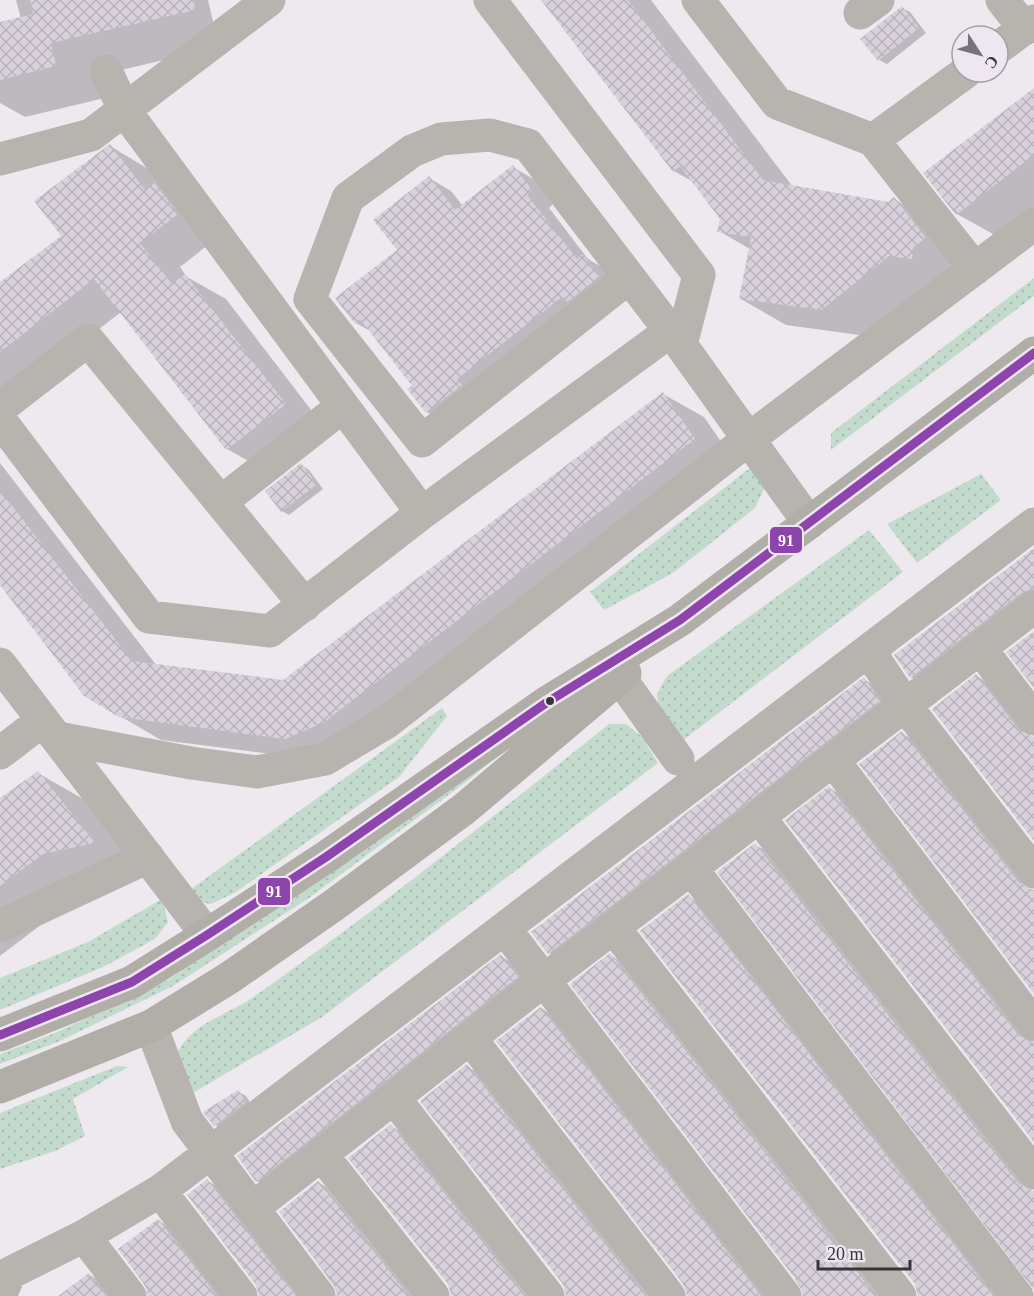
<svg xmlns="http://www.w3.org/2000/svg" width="1034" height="1296" viewBox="0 0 1034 1296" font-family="Georgia,serif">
<defs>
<pattern id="grass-dots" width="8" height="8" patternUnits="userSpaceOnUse" patternTransform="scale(1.5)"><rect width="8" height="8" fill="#c3dbcd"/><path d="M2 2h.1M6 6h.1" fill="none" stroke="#a8bdb1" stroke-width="1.8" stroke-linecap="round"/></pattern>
<pattern id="building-cross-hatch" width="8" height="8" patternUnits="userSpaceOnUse" patternTransform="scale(1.5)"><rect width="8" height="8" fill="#d8d0db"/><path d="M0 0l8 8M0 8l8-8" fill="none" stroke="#bab3bd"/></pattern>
</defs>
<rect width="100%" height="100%" fill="#ede9ef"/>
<!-- grass -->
<path fill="url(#grass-dots)" d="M 1034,278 L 1034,296 L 831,450 L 831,433 Z
M 755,464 L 764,489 L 755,508 L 673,573 L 604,610 L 590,592 Z
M 981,474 L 1001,500 L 917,563 L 887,524 Z
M 869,530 L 903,572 L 682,741 L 658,706 L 657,694 L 667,676 Z
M 442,708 L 447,716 L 399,777 L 236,892 L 211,904 L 194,901 L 187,892 Z
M 609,724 L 626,724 L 642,737 L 658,763 L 322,1017 L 186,1097 L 173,1062 C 187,1023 225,1017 255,996 C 377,910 493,817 609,724 Z
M 534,725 L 470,779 L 309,898 L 173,986 L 60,1041 L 0,1064 L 0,1054 L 55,1033 L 168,980 L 300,890 Z
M 162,899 L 168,922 L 155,939 L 103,967 L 0,1010 L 0,978 L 88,942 Z
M 117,1066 L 128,1067 L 73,1099 L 85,1136 L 55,1151 L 0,1169 L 0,1113 Z"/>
<!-- shadow -->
<path fill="#0003" d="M 16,0 L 208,0 L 219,47 L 104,74 L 109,97 L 25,117 L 0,103 L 0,24 L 21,19 Z
M 543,0 L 651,0 L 793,187 L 888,204 L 894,199 L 940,225 L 958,274 L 867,336 L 786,325 L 741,299 L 750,249 L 719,231 L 722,218 L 695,183 L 674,171 Z
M 902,8 L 910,12 L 926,33 L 887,64 L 879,60 Z
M 1034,89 L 1034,212 L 1000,238 L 957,214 Z
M 110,146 L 150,170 L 217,238 L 180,267 L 187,277 L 226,299 L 325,428 L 268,472 L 227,449 L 121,312 L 0,406 L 0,284 L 63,237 Z
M 513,167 L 535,180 L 553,204 L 549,208 L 588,259 L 605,269 L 621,289 L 449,425 L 427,412 L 414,386 L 372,332 L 356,323 L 399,250 L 429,178 L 451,191 L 463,206 Z
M 663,394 L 704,417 L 735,462 L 327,761 L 161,740 L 120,716 L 0,582 L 0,463 L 157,666 L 284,681 Z
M 301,465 L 309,470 L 323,489 L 289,515 L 282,511 Z
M 1034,550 L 1034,595 L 919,682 L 911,677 Z
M 977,676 L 985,681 L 1028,737 L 1034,739 L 1034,839 Z
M 864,679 L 872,684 L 887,706 L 556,957 L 549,953 Z
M 902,733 L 910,738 L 1027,890 L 1034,892 L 1034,992 Z
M 38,773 L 90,803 L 146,873 L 96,883 L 0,956 L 0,799 Z
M 830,788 L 838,793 L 1027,1043 L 1034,1045 L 1034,1140 Z
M 755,845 L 763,849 L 1027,1191 L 1034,1193 L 1034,1286 Z
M 688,896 L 696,901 L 997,1296 L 920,1296 L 916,1284 Z
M 610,955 L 618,960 L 879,1296 L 805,1296 Z
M 501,956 L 509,961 L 525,982 L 265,1185 L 257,1181 Z
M 541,1008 L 549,1013 L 765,1296 L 689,1296 Z
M 467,1066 L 475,1071 L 648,1296 L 568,1296 Z
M 239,1092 L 246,1096 L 253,1107 L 223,1129 L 215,1125 Z
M 391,1126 L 399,1131 L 527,1296 L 453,1296 Z
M 207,1181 L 215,1185 L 299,1296 L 261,1296 Z
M 318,1182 L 326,1187 L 412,1296 L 339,1296 L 339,1293 L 281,1212 Z
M 158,1220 L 166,1225 L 221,1296 L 150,1296 L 150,1293 L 120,1250 Z
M 89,1275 L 97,1279 L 111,1296 L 60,1296 Z"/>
<!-- building -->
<path fill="url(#building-cross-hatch)" d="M 30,0 L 194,0 L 195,10 L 51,43 L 56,66 L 0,80 L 0,22 L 33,14 Z
M 541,0 L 628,0 L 763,180 L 888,202 L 894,197 L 926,238 L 913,248 L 912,259 L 889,256 L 821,310 L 739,299 L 751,237 L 717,232 L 720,219 L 680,166 L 673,172 Z
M 902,6 L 919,28 L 878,61 L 860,39 Z
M 1034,88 L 1034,155 L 956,215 L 923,173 Z
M 110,144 L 145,190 L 154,182 L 178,214 L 140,243 L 172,284 L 185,274 L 286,404 L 226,450 L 94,279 L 0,352 L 0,282 L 61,236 L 34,201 Z
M 513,165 L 532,190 L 527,195 L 577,259 L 582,254 L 600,276 L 567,302 L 562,297 L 457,379 L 462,385 L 426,413 L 407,389 L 412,386 L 360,319 L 355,324 L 335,298 L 397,250 L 373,220 L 429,176 L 455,210 Z
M 663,392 L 695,439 L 323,723 L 285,739 L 119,717 L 84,696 L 0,585 L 0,490 L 132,661 L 283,680 Z
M 301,463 L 317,484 L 281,512 L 265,491 Z
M 1034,548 L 1034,589 L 1023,592 L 910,678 L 894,655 Z
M 1034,631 L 1034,688 L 1006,652 Z
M 976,674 L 1019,730 L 1034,737 L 1034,841 L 932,709 Z
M 864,677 L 880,701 L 548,954 L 531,932 Z
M 902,731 L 1019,883 L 1034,890 L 1034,994 L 859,764 Z
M 38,771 L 95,843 L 43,854 L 0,886 L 0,798 Z
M 829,786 L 1019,1036 L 1034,1043 L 1034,1142 L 785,820 Z
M 755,843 L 1019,1184 L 1034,1191 L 1034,1290 L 717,872 Z
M 688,894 L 993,1296 L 918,1296 L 915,1284 L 640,931 Z
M 610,953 L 876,1296 L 803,1296 L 800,1285 L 570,984 Z
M 501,954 L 518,977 L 256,1182 L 237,1156 Z
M 541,1007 L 761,1296 L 687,1296 L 684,1285 L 496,1041 Z
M 467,1064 L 645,1296 L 566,1296 L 563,1284 L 420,1101 Z
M 238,1090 L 246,1102 L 214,1126 L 203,1112 Z
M 391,1124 L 524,1296 L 451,1296 L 448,1284 L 348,1158 Z
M 207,1179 L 296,1296 L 259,1296 L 256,1285 L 187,1195 Z
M 318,1181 L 409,1296 L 337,1296 L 334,1285 L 279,1212 Z
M 158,1219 L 217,1296 L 148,1296 L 145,1285 L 118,1249 Z
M 89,1273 L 106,1296 L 58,1296 Z"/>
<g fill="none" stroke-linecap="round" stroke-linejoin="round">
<!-- minor -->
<path stroke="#b7b3ae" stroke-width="33" d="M 490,0 L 699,275 L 681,345
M 698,0 L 777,103 L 873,140 L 975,269
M 1002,0 L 1025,29
M 860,13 L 878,0
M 998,48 L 1034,21
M 106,71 L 125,111 L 422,513
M 873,140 L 966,72
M 0,159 L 91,135 L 269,0
M 628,278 L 422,441 L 310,299 L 348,198 L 412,151 L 441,139 L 490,135 L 528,145 L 681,345 L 809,523
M 0,408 L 88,340 L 305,605
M 0,420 L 149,617 L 270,631 L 422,513 L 669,332
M 221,502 L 343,406
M 980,648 L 1034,719
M 869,651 L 905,705 L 1034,872
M 0,664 L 207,935
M 620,678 L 678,759
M 58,738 L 191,763 L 257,772 L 325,759 L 387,722 L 750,438 L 1034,224
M 0,753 L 43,720
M 833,760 L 1034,1025
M 759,817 L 1034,1173
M 691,868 L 1017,1296
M 0,926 L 148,857
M 614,928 L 900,1296
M 505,929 L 785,1296
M 151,1026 L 187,1121 L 319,1296
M 470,1038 L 669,1296
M 394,1098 L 548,1296
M 322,1155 L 433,1296
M 160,1191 L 241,1296
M 253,1208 L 543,981 L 1034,607
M 84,1236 L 130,1296
M 0,1296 L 10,1273 L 84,1236 L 160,1191 L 1034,524"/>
<!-- major -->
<path stroke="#b1ada7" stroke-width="33" d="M 0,1035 L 132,982 L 207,935 L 326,857 L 546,703 L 680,620 L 1034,353
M 0,1087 L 151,1026 L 229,978 L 334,905 L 464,809 L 625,673"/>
<defs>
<path id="bus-1" d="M 0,1035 L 132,982 L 207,935 L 326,857 L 546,703 L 680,620 L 1034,353"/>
</defs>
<!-- bus-1 casing -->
<use href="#bus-1" stroke="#eee7f1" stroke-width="14"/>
<!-- bus-1 -->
<use href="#bus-1" stroke="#8e44ad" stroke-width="9"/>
</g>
<!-- markers -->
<circle fill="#383539" stroke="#eee7f1" stroke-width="2" cx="550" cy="701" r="5"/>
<g stroke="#eee7f1" stroke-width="2">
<rect x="769" y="526" width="34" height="28" rx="6" fill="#8e44ad"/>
<rect x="257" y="877" width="34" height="29" rx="6" fill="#8e44ad"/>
</g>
<g font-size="16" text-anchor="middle" font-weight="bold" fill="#fff">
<text x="786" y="546">91</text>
<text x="274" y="897">91</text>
</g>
<!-- north arrow -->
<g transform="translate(980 54) rotate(126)"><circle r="28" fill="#eee7f1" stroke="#a5a0a7" stroke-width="1.5"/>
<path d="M0-4.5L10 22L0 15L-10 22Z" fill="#777479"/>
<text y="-9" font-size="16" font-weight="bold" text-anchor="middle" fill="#383539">С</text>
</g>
<!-- scale -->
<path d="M818 1260v9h92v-9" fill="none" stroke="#383539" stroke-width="3"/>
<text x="827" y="1260" font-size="18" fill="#383539" stroke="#eee7f1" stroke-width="4.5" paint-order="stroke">20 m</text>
</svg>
